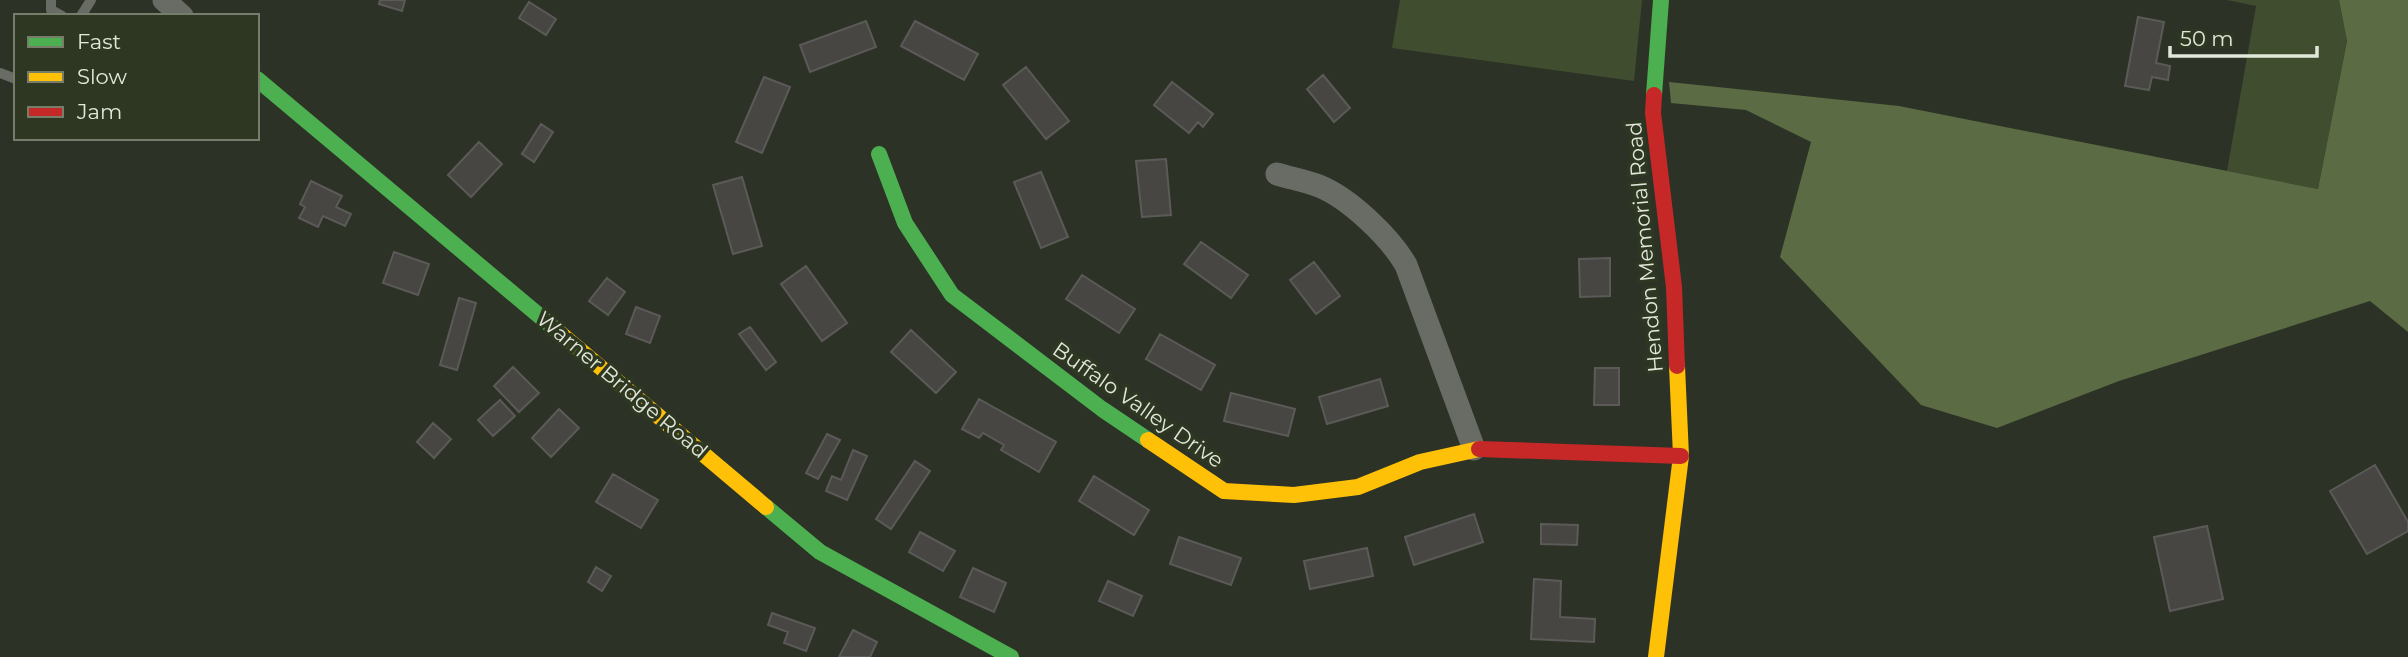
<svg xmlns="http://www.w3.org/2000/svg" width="2408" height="657" viewBox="0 0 2408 657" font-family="Montserrat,sans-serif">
<rect width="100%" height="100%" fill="#2d3226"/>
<!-- green -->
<path fill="#404d2f" d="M 1400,0 L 1642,0 L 1634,81 L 1392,48 Z
M 2227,0 L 2339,0 L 2347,41 L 2318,189 L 2227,171 L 2256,6 Z"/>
<!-- forest -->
<path fill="#5b6b43" d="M 2339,0 L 2408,0 L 2408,332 L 2370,301 L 2119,381 L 1997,428 L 1921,405 L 1780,257 L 1811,142 L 1746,110 L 1671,103 L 1669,82 L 1899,106 L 2318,189 L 2347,41 Z"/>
<!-- building -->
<path fill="#474643" stroke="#5c5a58" stroke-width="2" d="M 380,0 L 405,0 L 402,11 L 379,4 Z
M 529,2 L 556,19 L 546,35 L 519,18 Z
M 2138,17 L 2164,22 L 2156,63 L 2170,66 L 2168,80 L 2152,77 L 2149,90 L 2125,86 Z
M 866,21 L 876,47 L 810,72 L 800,45 Z
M 915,21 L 978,54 L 964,80 L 901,46 Z
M 1026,67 L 1069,121 L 1046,139 L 1003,85 Z
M 1323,75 L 1350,108 L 1334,122 L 1307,89 Z
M 764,77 L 790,87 L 762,153 L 736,142 Z
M 1172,82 L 1213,114 L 1203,127 L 1198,122 L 1189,133 L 1154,105 Z
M 541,124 L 553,132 L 534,162 L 522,154 Z
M 479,142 L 502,164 L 471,197 L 448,175 Z
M 1166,159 L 1171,215 L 1142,217 L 1136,161 Z
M 1041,172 L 1068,237 L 1041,248 L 1014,182 Z
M 742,177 L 762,246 L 733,254 L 713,185 Z
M 311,181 L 342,196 L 336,207 L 351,214 L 345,226 L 323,216 L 318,227 L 299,218 L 305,207 L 300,204 Z
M 1201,242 L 1248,275 L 1231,298 L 1184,264 Z
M 394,252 L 429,264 L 418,295 L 383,283 Z
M 1610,258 L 1610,296 L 1580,297 L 1579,259 Z
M 1314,262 L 1340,296 L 1316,314 L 1290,280 Z
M 806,266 L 847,323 L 822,341 L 781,284 Z
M 1082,275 L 1135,309 L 1119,333 L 1066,299 Z
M 607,278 L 625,292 L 608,315 L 589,301 Z
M 459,298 L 476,303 L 457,370 L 440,365 Z
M 636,307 L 660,316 L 650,343 L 626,334 Z
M 750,327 L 776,362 L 766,370 L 739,334 Z
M 911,330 L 956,372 L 936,393 L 891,352 Z
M 1160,334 L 1215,365 L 1201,390 L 1146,359 Z
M 513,367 L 539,393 L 519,412 L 494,386 Z
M 1595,368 L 1619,368 L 1619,405 L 1594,405 Z
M 1380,379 L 1388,406 L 1327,424 L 1319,397 Z
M 1231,393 L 1295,409 L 1288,436 L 1224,421 Z
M 979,399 L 1056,442 L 1039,472 L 1001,450 L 1004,445 L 983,433 L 979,438 L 962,429 Z
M 500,400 L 515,416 L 493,436 L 478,420 Z
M 559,409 L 579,428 L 551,457 L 532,438 Z
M 433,423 L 451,439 L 434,458 L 417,442 Z
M 827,434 L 840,440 L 818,479 L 806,473 Z
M 853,450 L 867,456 L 847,500 L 826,491 L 832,476 L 841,480 Z
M 915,461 L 930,471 L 891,529 L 876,519 Z
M 2375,465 L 2408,522 L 2408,531 L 2367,554 L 2330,491 Z
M 613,474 L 658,500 L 641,528 L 596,502 Z
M 1094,476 L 1149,510 L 1134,535 L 1079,501 Z
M 1474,514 L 1483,542 L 1414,565 L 1405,537 Z
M 1541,524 L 1578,525 L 1577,545 L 1541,544 Z
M 2207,526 L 2223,599 L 2170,611 L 2154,537 Z
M 920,532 L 955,551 L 943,571 L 909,552 Z
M 1179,537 L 1241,558 L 1231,585 L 1170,564 Z
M 1367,548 L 1373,576 L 1310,589 L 1304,561 Z
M 596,567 L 611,576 L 602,591 L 588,582 Z
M 973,568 L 1006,583 L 994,612 L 960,597 Z
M 1534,579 L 1561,581 L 1560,617 L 1595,619 L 1594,642 L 1531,639 Z
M 1108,581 L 1142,596 L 1133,616 L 1099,601 Z
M 772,613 L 815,628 L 806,651 L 784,643 L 788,632 L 768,625 Z
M 853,630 L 877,642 L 870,657 L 839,657 Z"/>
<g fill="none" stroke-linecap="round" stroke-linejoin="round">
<!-- lane -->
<path stroke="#686c64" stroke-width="10" d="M 51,0 L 51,10 L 62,16
M 81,16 L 91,0
M 0,73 L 16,79"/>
<!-- street -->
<path stroke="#686c64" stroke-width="23" d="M 164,0 L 182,16
M 1277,174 C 1290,178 1306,181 1319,186 C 1349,198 1390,237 1406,265 L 1474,449"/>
<!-- fast -->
<path stroke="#4caf50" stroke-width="16" d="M 257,79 L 561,334
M 1654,95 L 1661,0
M 879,154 L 905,223 L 952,295 L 1102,409 L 1148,440
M 766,507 L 820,552 L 1011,657"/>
<!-- slow -->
<path stroke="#ffc107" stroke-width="16" d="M 561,334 L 766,507
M 1148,440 L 1224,491 L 1294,495 L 1358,487 L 1420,462 L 1479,449
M 1656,657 L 1681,456 L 1677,366"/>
<!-- jam -->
<path stroke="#c62828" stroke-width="16" d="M 1654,95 L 1653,113 L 1674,287 L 1677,366
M 1479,449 L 1681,456"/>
</g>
<g text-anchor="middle" stroke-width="7" stroke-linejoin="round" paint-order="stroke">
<!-- street labels -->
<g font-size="21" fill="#e1e8da" stroke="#2e3721">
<text transform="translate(1645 247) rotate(-95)" y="7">Hendon Memorial Road</text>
<text transform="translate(622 385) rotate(40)" y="7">Warner Bridge Road</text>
<text transform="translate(1138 405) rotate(35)" y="7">Buffalo Valley Drive</text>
</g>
</g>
<!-- legend -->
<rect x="14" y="14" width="245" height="126" fill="#2e3721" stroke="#767e6b" stroke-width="2"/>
<rect x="28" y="37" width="35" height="10" fill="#4caf50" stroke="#767e6b" stroke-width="2"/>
<text x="77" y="49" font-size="21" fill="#e1e8da">Fast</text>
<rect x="28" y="72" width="35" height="10" fill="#ffc107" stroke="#767e6b" stroke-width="2"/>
<text x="77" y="84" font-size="21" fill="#e1e8da">Slow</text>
<rect x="28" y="107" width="35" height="10" fill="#c62828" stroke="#767e6b" stroke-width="2"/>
<text x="77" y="119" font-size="21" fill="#e1e8da">Jam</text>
<!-- scale -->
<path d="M2170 46v10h147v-10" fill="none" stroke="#e1e8da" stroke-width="3.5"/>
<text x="2180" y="46" font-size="21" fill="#e1e8da" stroke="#2e3721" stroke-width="5" paint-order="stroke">50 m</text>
</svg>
